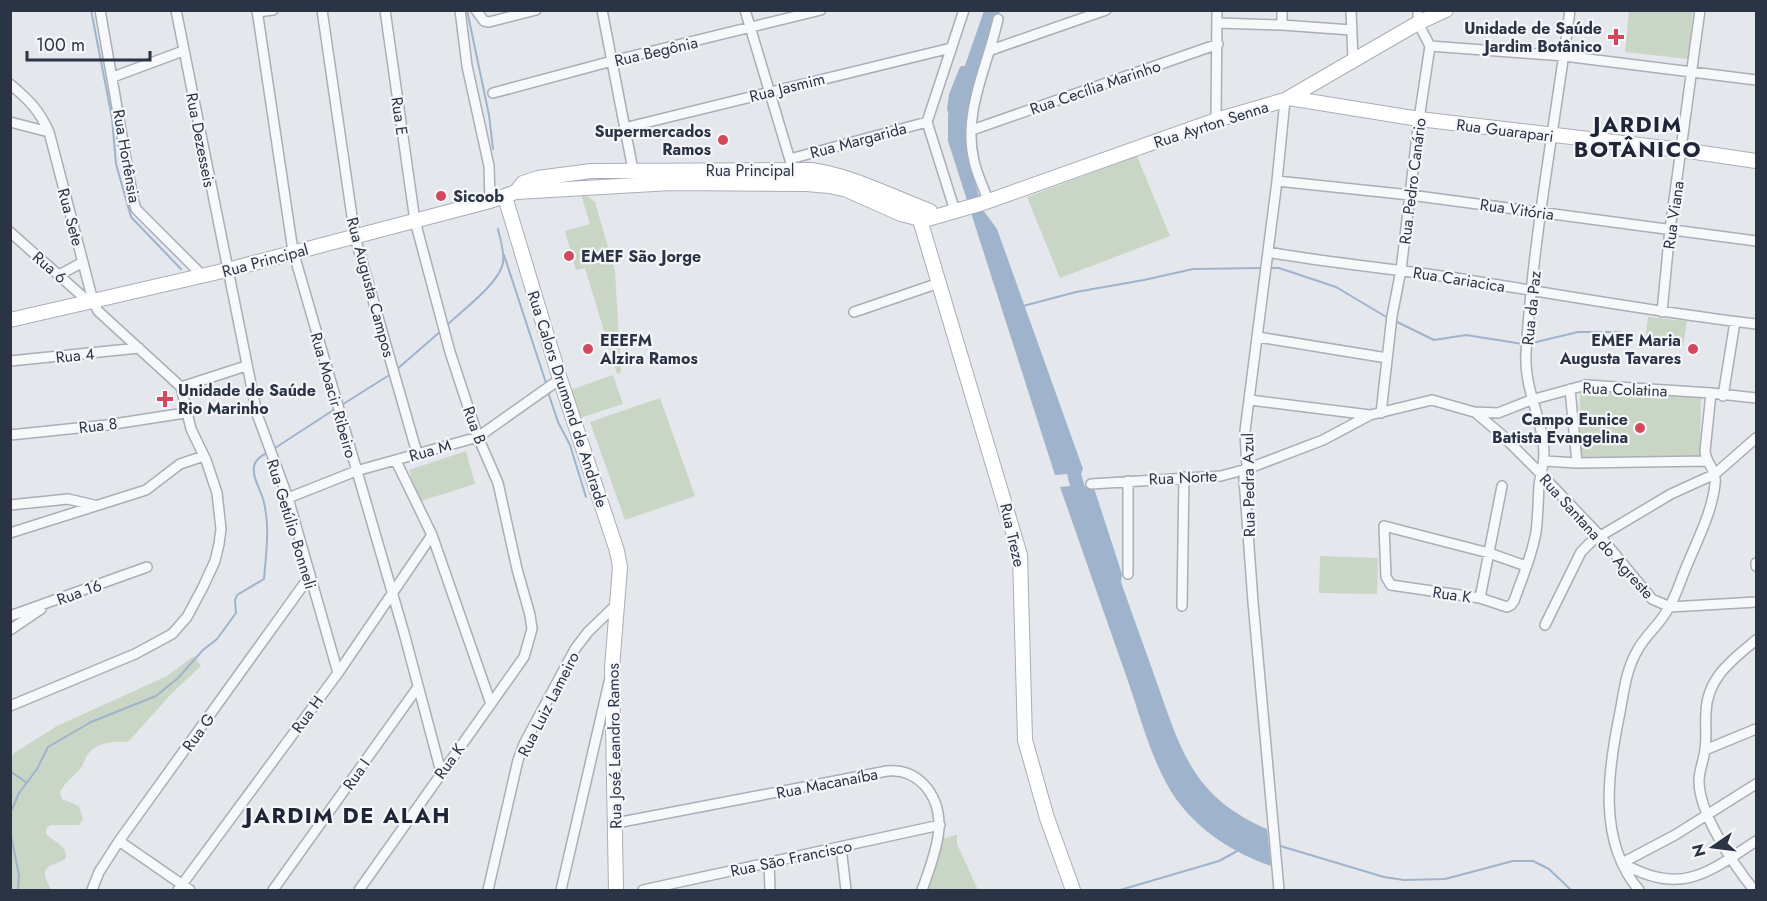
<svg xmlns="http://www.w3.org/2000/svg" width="1767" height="901" viewBox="0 0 1767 901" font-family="Jost,sans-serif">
<rect width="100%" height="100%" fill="#e4e7ec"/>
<!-- green -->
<path fill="#c9d6c5" d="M 1629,11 L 1693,11 L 1688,59 L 1625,52 Z
M 1137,156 L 1170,236 L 1060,278 L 1027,197 Z
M 580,191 L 595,202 L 615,271 L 621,372 L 617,374 L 585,268 L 576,270 L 565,231 L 590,224 Z
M 1648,317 L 1687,321 L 1683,346 L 1645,343 Z
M 613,375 L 623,404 L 580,418 L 570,390 Z
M 1580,392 L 1701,395 L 1700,460 L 1579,461 Z
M 660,398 L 695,496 L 625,520 L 590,422 Z
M 466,451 L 475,484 L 418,502 L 409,470 Z
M 1320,556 L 1378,558 L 1377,594 L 1319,593 Z
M 194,656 L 201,666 L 171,694 L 128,742 C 114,741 97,742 88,754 C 84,760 83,767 78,771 C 71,779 64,783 60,793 L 62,799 L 79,806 L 83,819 L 79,825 L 51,825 L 46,828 L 46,834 C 54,842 67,845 66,858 C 59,864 49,863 45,871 L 45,877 L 51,890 L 11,890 L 11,758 L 14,753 L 57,726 L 167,676 Z
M 955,835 L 957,835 L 957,844 L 978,890 L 926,890 L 937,846 L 942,839 Z"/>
<!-- water -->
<path fill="#9fb4cc" d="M 984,11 L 1000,11 L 967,114 L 965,128 L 967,156 L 983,210 L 997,229 L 1083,469 L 1081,474 L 1085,487 L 1091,484 L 1094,488 L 1122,574 L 1121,582 C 1133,617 1146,651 1158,686 C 1182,754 1195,798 1267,829 L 1271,866 C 1234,853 1200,832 1176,799 C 1153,766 1141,719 1128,681 C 1105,616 1083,552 1060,487 L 1070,486 L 1067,474 L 1055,475 L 948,141 L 948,114 Z"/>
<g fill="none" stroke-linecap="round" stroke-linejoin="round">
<!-- stream -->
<path stroke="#9fb4cc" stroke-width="2" d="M 91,10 L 112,118 L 116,164 L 131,217 L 181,269
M 467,10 L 489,115 L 493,149
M 504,255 L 547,386
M 1267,268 L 1279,268 L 1336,287 L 1388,318
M 1023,306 L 1076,292 L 1144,280 L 1193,269 L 1262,268
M 1393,320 L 1434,340 L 1466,335 L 1523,344
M 445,327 C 460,312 499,284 503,263 C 505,253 500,239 498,229
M 1528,344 L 1578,332 L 1620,332
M 396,370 L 441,331
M 548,392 L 558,422 L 570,445 L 586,497
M 340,406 L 391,374
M 272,450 L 335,409
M 10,771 L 27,783
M 10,814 L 19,793 L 37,769 L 48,747 L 91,722 L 156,696 L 178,678 L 203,650 L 217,639 L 236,613 L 235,600 L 237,595 L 264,579 C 266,554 270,527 264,503 C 262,491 252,479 254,466 C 256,459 261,456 267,453
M 10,831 L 19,875 L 18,890
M 1277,845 L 1384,877 L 1404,880 L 1445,879 L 1513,861 L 1533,861 L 1549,869 L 1571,890
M 1120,890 L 1219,861 L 1239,850"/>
<!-- canal -->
<path stroke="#9fb4cc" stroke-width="8" d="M 951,109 L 953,95 L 963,70"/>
<defs>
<path id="street" d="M 100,10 L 133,199 L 136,209 L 202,275
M 176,10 L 257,414 L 288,498 L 338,673
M 257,10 L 293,251 L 404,633 L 441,772
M 322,10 L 355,237 L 417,453
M 460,10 L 467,66 L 489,166 L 490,201
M 476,10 L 484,21 L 489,22 L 536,10
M 602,10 L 633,170
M 745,10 L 793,170
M 1282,10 L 1282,25
M 1351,10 L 1353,60
M 257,12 L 273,10
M 1217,23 L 1282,25 L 1351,30
M 1430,46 L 1564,56 L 1756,80
M 991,50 L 1106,10
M 113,77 L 183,51
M 10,84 C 29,100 39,110 49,132 L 93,301 L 98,311 L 181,387 L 191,429 L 206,460 L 217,493 L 221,529 L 219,544 L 215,561 L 203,587 L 187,617 L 172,634 L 135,654 L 10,706
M 493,93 L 612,61 L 821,10
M 1216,120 L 1217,10
M 10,122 L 49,132
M 624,128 L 951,48
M 972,130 L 1218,44
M 790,159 L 927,122
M 1277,181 L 1410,195 L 1756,241
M 988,201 C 984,188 977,175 974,161 C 962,113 988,65 998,19
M 955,211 L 927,122 L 964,10
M 10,232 L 89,302
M 1268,252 C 1328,263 1389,268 1449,277 C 1551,293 1654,312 1756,324
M 59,275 L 83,262
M 854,312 L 939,283
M 1662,312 L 1670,229 L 1700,10
M 1258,337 L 1387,358
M 10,361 L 139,348
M 181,387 L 246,366
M 1570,389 L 1577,463
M 1723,396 L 1735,322
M 1250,400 L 1370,415 L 1432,400 L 1474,412 L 1498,413 L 1531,400 L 1586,385 L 1711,393 L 1756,398
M 1381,413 L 1392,316 L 1401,270 L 1419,119 L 1430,46 L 1418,23 L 1418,10
M 1476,413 L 1502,435 L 1541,474 L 1600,536 L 1652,599 L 1670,607 L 1756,602
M 10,435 L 107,425 L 185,413
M 396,461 L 432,535 L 491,704
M 1545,461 L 1577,463 L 1707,461
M 1128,481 L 1128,574
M 1091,484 L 1221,476 L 1247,469 L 1323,440 L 1370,415
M 288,498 L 356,471 L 478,437 L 560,379
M 10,505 L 68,499 L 94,505
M 10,533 L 146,490 L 180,464 L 204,456
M 1756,563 L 1756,566
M 1526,566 L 1489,553 L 1384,526 L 1386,577 L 1391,585 L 1480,598 L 1507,607 L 1511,605 L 1514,601 C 1522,578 1532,556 1536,532 C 1538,517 1538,501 1539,486 C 1541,469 1546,461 1543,442 C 1539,411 1524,386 1526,353 C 1533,238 1555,124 1570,10
M 1480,598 L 1502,486
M 1182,606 L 1184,477
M 10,616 L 147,567
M 1545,625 L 1581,552 L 1592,541 L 1671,494 L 1715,474 L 1756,438
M 10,630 L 41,609
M 1705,750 L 1756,729
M 616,823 L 887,771 C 917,768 938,793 939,823 C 940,839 928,874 922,890
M 119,841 L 190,890
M 841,847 L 846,890
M 769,863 L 770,890
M 1622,863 L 1675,835 L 1756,784
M 1622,863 C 1680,896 1707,874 1756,841
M 92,890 L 99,872 L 119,841 L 309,577
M 178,890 L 338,673 L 432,535
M 273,890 L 418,687
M 359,890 L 524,657 L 532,629 L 530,615 L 517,569 L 498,483 L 478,437 L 450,352 L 415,221 L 385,10
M 488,890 L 518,760 L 524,744 L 575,649 L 588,632 L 618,603
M 561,890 L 609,682
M 643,890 L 940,825
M 1279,890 L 1253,602 L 1244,478 L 1247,469 L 1245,431 L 1277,181 L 1285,100
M 1639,890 C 1597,841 1608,770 1620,712 C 1624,691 1626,670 1637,651 C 1645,635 1661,624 1669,607 C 1676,596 1680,582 1685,570 C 1696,543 1712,513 1715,484 C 1717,470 1706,464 1705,451 L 1711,393
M 1754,890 C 1734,865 1699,814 1699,781 C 1699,770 1704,760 1705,749 C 1707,737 1705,725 1706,712 C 1707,678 1732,660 1756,640"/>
<path id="secondary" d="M 1289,98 L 1419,119 L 1682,150 L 1756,161
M 516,192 L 523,183 L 538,178 L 591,171 L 811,170 C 853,176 890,196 930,211
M 505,197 L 560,379 L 617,551 L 620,567 L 612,668 L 616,890
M 922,208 L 920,220 L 1020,555 L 1025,740 L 1047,818 L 1073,890
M 10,320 L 227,270 L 490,201 L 516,192 L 671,183 L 807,184 L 829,186 L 847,190 L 901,214 L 924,220 L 983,203 L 1216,120 L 1285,100 L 1418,23 L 1446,10"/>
</defs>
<!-- street casing -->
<use href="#street" stroke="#a9aeb7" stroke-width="12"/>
<!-- secondary casing -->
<use href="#secondary" stroke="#a9aeb7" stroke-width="16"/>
<!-- street -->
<use href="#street" stroke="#f7f8fa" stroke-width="9"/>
<!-- secondary -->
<use href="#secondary" stroke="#fff" stroke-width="14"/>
</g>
<!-- markers -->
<g fill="#d1495b" stroke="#f4f6f9" stroke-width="2">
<path d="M1613 28h6v6h6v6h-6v6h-6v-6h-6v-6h6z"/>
<circle cx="723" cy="140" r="6"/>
<circle cx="441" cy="196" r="6"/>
<circle cx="569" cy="256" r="6"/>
<circle cx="588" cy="349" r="6"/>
<circle cx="1693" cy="349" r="6"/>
<path d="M162 390h6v6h6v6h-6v6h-6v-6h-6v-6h6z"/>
<circle cx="1640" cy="428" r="6"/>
</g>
<g text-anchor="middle" stroke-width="4.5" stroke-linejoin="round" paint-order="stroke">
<!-- poi labels -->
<g font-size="16" font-weight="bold" fill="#2b3445" stroke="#f4f6f9" text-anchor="end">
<text x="1602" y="34">Unidade de Saúde<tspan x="1602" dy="18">Jardim Botânico</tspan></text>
<text x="711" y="137">Supermercados<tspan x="711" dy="18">Ramos</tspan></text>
<text x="453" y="202" text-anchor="start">Sicoob</text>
<text x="581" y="262" text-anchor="start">EMEF São Jorge</text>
<text x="600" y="346" text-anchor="start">EEEFM<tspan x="600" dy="18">Alzira Ramos</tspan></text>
<text x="1681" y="346">EMEF Maria<tspan x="1681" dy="18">Augusta Tavares</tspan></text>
<text x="178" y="396" text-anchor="start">Unidade de Saúde<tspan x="178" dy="18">Rio Marinho</tspan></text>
<text x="1628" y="425">Campo Eunice<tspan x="1628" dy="18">Batista Evangelina</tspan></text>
</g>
<!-- street labels -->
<g font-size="16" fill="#2b3445" stroke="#f4f6f9">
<text transform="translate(656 51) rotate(-13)" y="6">Rua Begônia</text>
<text transform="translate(787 87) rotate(-14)" y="6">Rua Jasmim</text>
<text transform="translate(1095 87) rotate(-19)" y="6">Rua Cecília Marinho</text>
<text transform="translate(400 116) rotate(82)" y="6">Rua E</text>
<text transform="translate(1211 124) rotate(-18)" y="6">Rua Ayrton Senna</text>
<text transform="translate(1505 130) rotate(7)" y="6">Rua Guarapari</text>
<text transform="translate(201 140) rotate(79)" y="6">Rua Dezesseis</text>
<text transform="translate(858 140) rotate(-15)" y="6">Rua Margarida</text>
<text transform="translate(127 156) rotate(80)" y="6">Rua Hortênsia</text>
<text x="750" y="176">Rua Principal</text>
<text transform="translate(1412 181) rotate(-83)" y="6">Rua Pedro Canário</text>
<text transform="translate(1517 209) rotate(8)" y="6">Rua Vitória</text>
<text transform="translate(1673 215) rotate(-82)" y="6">Rua Viana</text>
<text transform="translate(71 217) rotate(75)" y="6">Rua Sete</text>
<text transform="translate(265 260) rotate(-15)" y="6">Rua Principal</text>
<text transform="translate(50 267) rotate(41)" y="6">Rua 6</text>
<text transform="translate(1459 279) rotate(9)" y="6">Rua Cariacica</text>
<text transform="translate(371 287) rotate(75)" y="6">Rua Augusta Campos</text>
<text transform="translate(1531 308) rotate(-84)" y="6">Rua da Paz</text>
<text transform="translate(75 355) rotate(-6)" y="6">Rua 4</text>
<text transform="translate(1625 389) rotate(2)" y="6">Rua Colatina</text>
<text transform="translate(334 395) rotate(74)" y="6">Rua Moacir Ribeiro</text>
<text transform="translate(568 399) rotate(72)" y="6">Rua Calors Drumond de Andrade</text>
<text transform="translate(98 425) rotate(-7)" y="6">Rua 8</text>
<text transform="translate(475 425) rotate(70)" y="6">Rua B</text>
<text transform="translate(430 450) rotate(-16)" y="6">Rua M</text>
<text transform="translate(1183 477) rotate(-3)" y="6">Rua Norte</text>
<text transform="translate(1248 485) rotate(-91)" y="6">Rua Pedra Azul</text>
<text transform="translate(292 524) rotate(73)" y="6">Rua Getúlio Bonneli</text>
<text transform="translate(1013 535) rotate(77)" y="6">Rua Treze</text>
<text transform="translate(1597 536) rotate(48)" y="6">Rua Santana do Agreste</text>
<text transform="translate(79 592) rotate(-20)" y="6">Rua 16</text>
<text transform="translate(1452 594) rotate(8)" y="6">Rua K</text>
<text transform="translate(548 704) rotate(-63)" y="6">Rua Luiz Lameiro</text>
<text transform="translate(307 714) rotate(-54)" y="6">Rua H</text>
<text transform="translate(198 732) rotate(-54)" y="6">Rua G</text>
<text transform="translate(614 746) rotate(-91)" y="6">Rua José Leandro Ramos</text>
<text transform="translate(449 761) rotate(-54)" y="6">Rua K</text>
<text transform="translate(356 774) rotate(-55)" y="6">Rua I</text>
<text transform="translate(827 783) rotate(-11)" y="6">Rua Macanaíba</text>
<text transform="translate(791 858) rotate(-12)" y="6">Rua São Francisco</text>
</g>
<!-- district labels -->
<g font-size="22" font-weight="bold" letter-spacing="1.5" fill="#1d2536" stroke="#f4f6f9">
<text x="1638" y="132">JARDIM<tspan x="1638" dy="25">BOTÂNICO</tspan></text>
<text x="348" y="823">JARDIM DE ALAH</text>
</g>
</g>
<!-- border -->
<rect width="1767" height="901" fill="none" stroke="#2b3445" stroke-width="24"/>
<!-- north arrow -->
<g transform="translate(1713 847) rotate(256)" stroke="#f4f6f9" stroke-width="4.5" paint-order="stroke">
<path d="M0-4.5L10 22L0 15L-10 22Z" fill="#2b3445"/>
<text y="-9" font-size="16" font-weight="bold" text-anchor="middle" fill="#2b3445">N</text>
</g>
<!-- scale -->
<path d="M27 51v9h123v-9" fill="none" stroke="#2b3445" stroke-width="3"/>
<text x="36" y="51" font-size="18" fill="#2b3445" stroke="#f4f6f9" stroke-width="4.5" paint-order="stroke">100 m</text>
</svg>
